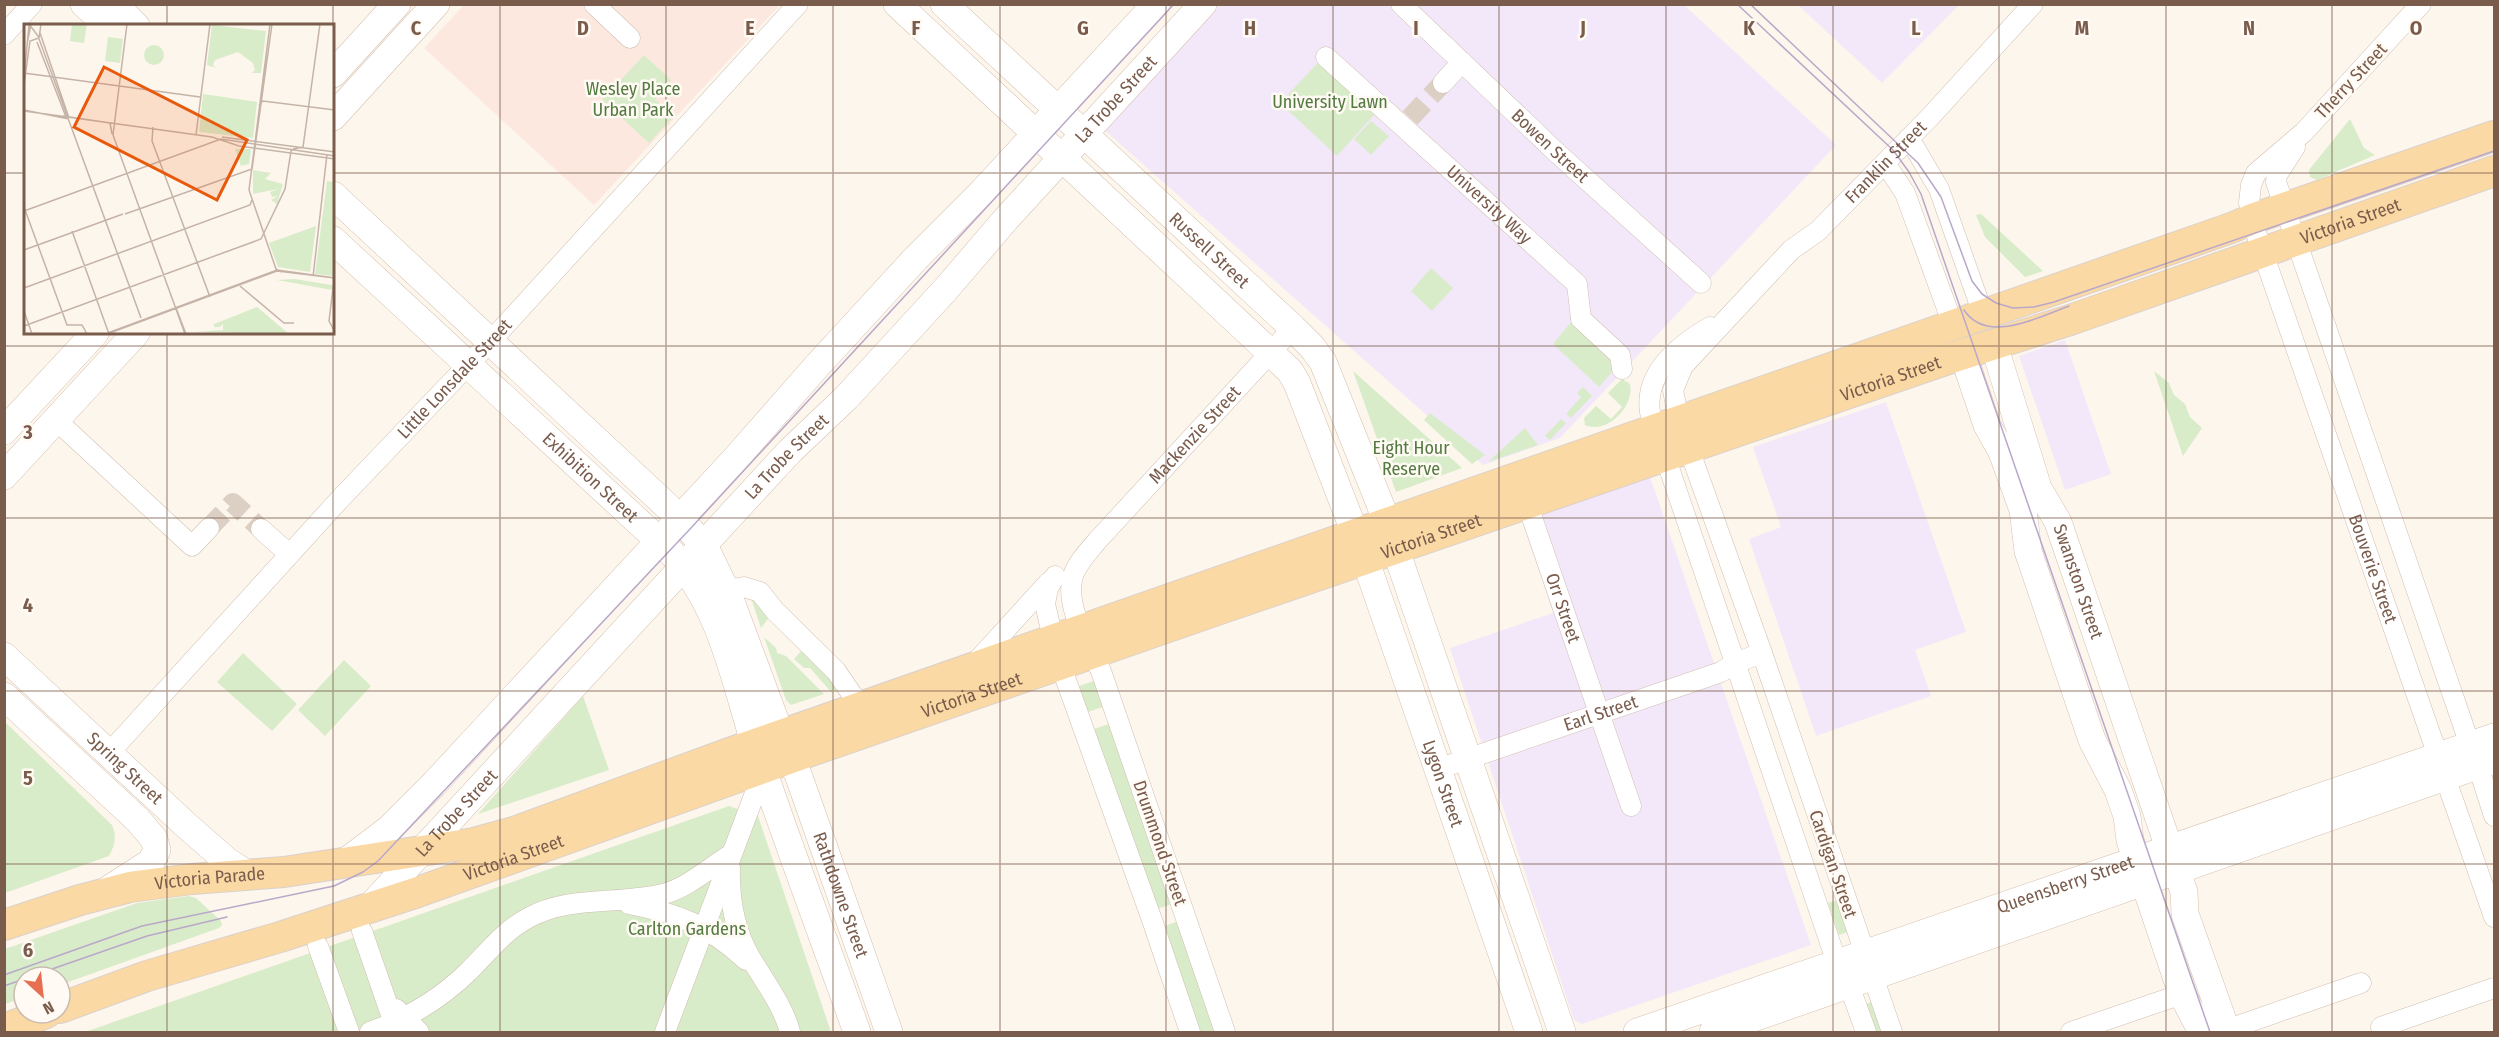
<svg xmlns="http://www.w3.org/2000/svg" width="2499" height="1037" viewBox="0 0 2499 1037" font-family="'Fira Sans Condensed',sans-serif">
<rect width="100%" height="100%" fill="#fdf6ec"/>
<!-- commercial -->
<path fill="#fde8e0" d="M 464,5 L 780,5 L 594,205 L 424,48 Z"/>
<!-- education -->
<path fill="#f3e8fa" d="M 1683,4 L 1836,145 L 1560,438 L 1483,465 L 1102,128 L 1214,5 Z
M 1798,5 L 1959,5 L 1882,83 Z
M 2065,340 L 2111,474 L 2065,490 L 2019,356 Z
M 1886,402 L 1966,632 L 1915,650 L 1931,696 L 1816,736 L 1749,539 L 1781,527 L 1753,447 Z
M 1650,477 L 1811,945 L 1582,1024 L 1574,1020 L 1450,648 L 1553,613 L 1522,521 Z"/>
<!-- green -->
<path fill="#d8ecc9" d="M 1327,53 L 1383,105 L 1337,156 L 1280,103 Z
M 644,55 L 671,80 L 655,99 L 674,116 L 649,143 L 602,100 Z
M 2350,119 L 2364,148 L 2375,155 L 2317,180 L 2310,177 L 2309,170 Z
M 1371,121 L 1389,136 L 1371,155 L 1354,139 Z
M 1981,214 L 2043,271 L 2025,277 L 1985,237 L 1976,215 Z
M 1431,268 L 1453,288 L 1432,311 L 1411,291 Z
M 1572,321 L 1620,363 L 1599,387 L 1553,344 Z
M 1353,371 L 1462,468 L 1396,492 Z
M 2154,371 L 2169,383 L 2174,395 L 2185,404 L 2190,417 L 2202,428 L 2183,456 Z
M 1622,379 L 1630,384 C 1635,405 1608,435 1585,425 L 1584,418 L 1596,406 L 1611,419 L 1622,407 L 1608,393 Z
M 1583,387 L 1592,396 L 1571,418 L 1566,414 L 1581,397 L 1577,393 Z
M 1430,413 L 1485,455 L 1472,464 L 1424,420 Z
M 1561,419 L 1566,423 L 1550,440 L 1545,436 Z
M 1525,428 L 1538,445 L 1488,462 Z
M 749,592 L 770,616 L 761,628 Z
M 764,637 L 776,648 L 777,653 L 786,656 L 824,694 L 791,705 L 786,700 Z
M 803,649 L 841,685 L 832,693 L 810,668 L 804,668 L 794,659 Z
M 243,653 L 297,704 L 272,731 L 217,682 Z
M 344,660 L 371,686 L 325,736 L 298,710 Z
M 1094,681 L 1103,707 L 1088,712 L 1079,686 Z
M 583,696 L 609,770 L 478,814 Z
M 5,722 L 112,825 C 117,836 115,845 109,856 L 5,893 Z
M 1109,724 L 1172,904 L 1157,909 L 1094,729 Z
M 729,806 L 758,816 L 831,1032 L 85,1032 Z
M 189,896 L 196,898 L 221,921 L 222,925 L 219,928 L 60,985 L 60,977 L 24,977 L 24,997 L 5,1004 L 5,949 L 137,903 Z
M 1840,899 L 1851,931 L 1839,935 L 1828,903 Z
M 1178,921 L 1216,1032 L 1200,1032 L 1163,927 Z
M 1876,1000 L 1887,1032 L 1873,1032 L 1864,1005 Z"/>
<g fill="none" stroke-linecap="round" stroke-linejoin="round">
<!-- street-tunnel -->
<path stroke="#dcd0c4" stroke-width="20" stroke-dasharray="20 10" stroke-linecap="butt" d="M 1410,118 L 1443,83
M 209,528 L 233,503 L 261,529"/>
<defs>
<g id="street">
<path d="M 594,4 L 630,38"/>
<path id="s1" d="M 1401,4 L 1556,152 L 1701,283"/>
<path id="s2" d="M 2421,4 L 2304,132 L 2256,173 L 2251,185 L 2249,203 L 2256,233 L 2438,756"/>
<path d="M 4,35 L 32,4"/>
<path id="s3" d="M 1326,57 L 1577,284 L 1581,319 L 1620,355 L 1622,369"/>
<path d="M 1443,83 L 1462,62"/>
<path d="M 1909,138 L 1939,189 L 1983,314"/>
<path d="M 2295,147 L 2277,175 L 2276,182 L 2470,745"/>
<path d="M 1885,163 L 1905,193 L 1953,325"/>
<path d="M 1710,327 C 1679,345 1644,373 1650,412 L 1837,963 L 1849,985 L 1866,1032"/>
<path d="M 56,420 L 192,546 L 209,528"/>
<path id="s4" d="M 1527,503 L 1631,806"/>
<path d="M 261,529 L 289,554"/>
<path d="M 1055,576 L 1048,588 L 1045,604 L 1057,655 L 1152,920 L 1190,1032"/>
<path d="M 726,590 L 744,587 L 760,592 L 775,611 L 836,671 L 853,696 L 868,705"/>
<path d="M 976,662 L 1049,582"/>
<path id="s5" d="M 110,752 L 340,499 L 490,342 L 798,4"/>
<path d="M 2478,766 L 2494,816"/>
<path id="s6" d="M 1438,769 L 1721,672 L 1735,663 L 1762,653"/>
<path d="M 2445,777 L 2494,917"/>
<path d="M 730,867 C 729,899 734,929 750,957 C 764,981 783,1005 790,1032"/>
<path d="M 629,904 C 677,913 710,926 746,960"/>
<path d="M 362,931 L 397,1032"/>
<path d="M 318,946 L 349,1032"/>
<path d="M 396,1009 L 419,1032"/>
<path d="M 2226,1030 L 2361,983"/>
<path d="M 370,1032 C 409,1018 441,999 470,970 C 489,951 504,931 528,918 C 569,895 619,905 663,894 C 687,888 709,868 730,855"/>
<path d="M 665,1032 L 755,793"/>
<path id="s7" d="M 1225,1032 L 1101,671 C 1089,645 1064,606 1073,576 C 1077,563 1088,552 1097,541 L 1293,328"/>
<path id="s8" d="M 1892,1032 L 1762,653 L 1679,421 L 1673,390 L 1683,366 L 1791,250 L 1818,231 L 1930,117 L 2033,4"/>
<path d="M 2071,1032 L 2182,994"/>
<path d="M 2383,1032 L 2381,1027 L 2494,988"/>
</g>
<g id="secondary">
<path d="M 84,4 L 108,26"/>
<path d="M 114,4 L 136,26"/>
<path id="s9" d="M 897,4 L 1290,371 L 1297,383 L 1365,559 L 1529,1032"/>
<path id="s10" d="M 944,4 L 1293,328 L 1312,347 L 1323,362 L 1380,504 L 1562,1032"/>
<path d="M 333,74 L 397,4"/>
<path d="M 333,117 L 436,4"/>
<path id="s11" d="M 333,195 L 668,507 L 704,545 L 730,599 L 781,736 L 799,777 L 889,1032"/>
<path id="s12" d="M 333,240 L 669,550 C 726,608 737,696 763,770 C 793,858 826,945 857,1032"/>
<path id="s13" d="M 1994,345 L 2038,488 L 2058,522 L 2184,892 L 2185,914 L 2227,1032"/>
<path d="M 1963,354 L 1987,425 L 2002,452 L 2023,510 L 2028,551 L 2092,740 L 2118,790 L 2127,816 L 2130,840 L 2182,994 L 2202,1032"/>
<path d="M 4,431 L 95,333"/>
<path d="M 4,476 L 136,333"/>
<path id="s14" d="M 4,656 L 187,826 L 227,861 L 249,875"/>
<path d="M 4,696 L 138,820 L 154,839 L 157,850 L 151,862 L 106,891"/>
<path d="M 344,863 L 389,829 L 434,784 L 737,457 L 816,367 L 916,258 L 983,191 L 1156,4"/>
<path id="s15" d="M 369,908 L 789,452 L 846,398 L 946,289 L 1006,219 L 1203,4"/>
<path id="s16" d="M 1637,1032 L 2494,737"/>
<path d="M 1713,1032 L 2494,760"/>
</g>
<g id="primary">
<path id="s17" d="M 4,925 L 80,900 L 130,887 L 192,879 L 284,872 L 474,843 L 514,832 L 732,752 L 2234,227 L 2252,219 L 2494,136"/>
<path id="s18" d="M 60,1008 L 147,976 L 280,937 L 418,892 L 808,752 L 1217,610 L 1948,359 L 2073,319 L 2494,171"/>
<path d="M 4,1029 L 46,1013"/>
</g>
</defs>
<!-- street casing -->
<use href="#street" stroke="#d1beb0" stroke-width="21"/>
<!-- secondary casing -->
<use href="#secondary" stroke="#d6c0b0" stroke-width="28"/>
<!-- primary casing -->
<use href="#primary" stroke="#dad1cd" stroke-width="32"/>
<!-- street -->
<use href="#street" stroke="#fff" stroke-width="20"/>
<!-- secondary -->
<use href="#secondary" stroke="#fff" stroke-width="27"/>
<!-- primary -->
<use href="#primary" stroke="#fbd9a5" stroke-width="30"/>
<!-- tram -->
<path stroke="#b9a8c9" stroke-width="1.5" d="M 1737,4 L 1893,150 L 1909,172 L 1921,194 L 2210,1032
M 1750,4 L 1918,163 L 1941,197 L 1972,281 L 1982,294 L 1996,303 L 2013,308 L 2034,307 L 2054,302 L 2494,151
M 1964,310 C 1987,345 2039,317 2069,306
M 4,975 L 142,926 L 334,886 L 363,872 L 378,861 L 690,529 L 1174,4
M 29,977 L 147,936 L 227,917
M 4,986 L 24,979"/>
</g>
<!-- grid -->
<path fill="none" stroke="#7a5c4d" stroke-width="1.5" stroke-opacity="0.55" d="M 167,4 L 167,26M 333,4 L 333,1032M 500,4 L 500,1032M 666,4 L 666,1032M 833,4 L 833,1032M 1000,4 L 1000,1032M 1166,4 L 1166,1032M 1333,4 L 1333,1032M 1499,4 L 1499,1032M 1666,4 L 1666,1032M 1833,4 L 1833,1032M 1999,4 L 1999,1032M 2166,4 L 2166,1032M 2332,4 L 2332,1032M 4,173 L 26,173M 333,173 L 2494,173M 167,333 L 167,1032M 4,346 L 2494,346M 4,518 L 2494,518M 4,691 L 2494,691M 4,864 L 2494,864"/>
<g text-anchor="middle" stroke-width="5" stroke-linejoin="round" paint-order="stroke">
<!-- street labels -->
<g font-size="18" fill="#7a5c4d" stroke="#fffaf3">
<text transform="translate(2351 81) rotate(-47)" y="6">Therry Street</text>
<text dy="6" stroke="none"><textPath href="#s15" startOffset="1101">La Trobe Street</textPath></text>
<text dy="6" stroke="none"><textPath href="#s1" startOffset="206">Bowen Street</textPath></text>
<text dy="6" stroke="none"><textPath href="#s8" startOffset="993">Franklin Street</textPath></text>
<text dy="6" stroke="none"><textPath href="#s3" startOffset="220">University Way</textPath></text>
<text dy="6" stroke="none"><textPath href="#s18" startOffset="2422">Victoria Street</textPath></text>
<text dy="6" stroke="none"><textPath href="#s10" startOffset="362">Russell Street</textPath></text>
<text dy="6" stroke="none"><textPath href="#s5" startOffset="508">Little Lonsdale Street</textPath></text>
<text dy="6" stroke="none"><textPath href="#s18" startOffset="1936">Victoria Street</textPath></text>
<text dy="6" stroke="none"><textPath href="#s7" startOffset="670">Mackenzie Street</textPath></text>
<text dy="6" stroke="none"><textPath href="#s15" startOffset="615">La Trobe Street</textPath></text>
<text dy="6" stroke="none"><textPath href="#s12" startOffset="350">Exhibition Street</textPath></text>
<text dy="6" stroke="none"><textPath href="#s18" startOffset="1450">Victoria Street</textPath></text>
<text dy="6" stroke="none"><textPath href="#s2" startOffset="654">Bouverie Street</textPath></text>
<text dy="6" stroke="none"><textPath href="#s13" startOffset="252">Swanston Street</textPath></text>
<text dy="6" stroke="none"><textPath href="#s4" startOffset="111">Orr Street</textPath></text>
<text dy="6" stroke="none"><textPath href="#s18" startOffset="964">Victoria Street</textPath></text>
<text dy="6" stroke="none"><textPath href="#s6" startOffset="172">Earl Street</textPath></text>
<text dy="6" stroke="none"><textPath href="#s14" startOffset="165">Spring Street</textPath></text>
<text dy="6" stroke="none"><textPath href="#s9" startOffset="978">Lygon Street</textPath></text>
<text dy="6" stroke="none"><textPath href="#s15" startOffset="129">La Trobe Street</textPath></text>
<text transform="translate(1160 843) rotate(71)" y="6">Drummond Street</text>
<text dy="6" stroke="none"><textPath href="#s18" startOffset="478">Victoria Street</textPath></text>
<text transform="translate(1833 864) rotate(71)" y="6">Cardigan Street</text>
<text dy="6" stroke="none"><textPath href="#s17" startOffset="212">Victoria Parade</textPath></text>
<text dy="6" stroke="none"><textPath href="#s16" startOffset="453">Queensberry Street</textPath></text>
<text dy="6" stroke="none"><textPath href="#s11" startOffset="886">Rathdowne Street</textPath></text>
</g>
<!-- park labels -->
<g font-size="18" fill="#537a41" stroke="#fffaf3">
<text x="633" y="95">Wesley Place<tspan x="633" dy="21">Urban Park</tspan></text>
<text x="1330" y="108">University Lawn</text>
<text x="1411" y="454">Eight Hour<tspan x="1411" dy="21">Reserve</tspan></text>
<text x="687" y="935">Carlton Gardens</text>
</g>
</g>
<!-- overview -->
<g transform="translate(24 24)">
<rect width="310" height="310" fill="#fdf6ec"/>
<path d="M 48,0 L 63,0 L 60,19 L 46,17 ZM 188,1 L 242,7 L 237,49 L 228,49 L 231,46 L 229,39 L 214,28 L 191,36 L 189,41 L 192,44 L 183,41 ZM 84,13 L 99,15 L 96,39 L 81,37 ZM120 31a10 10 0 1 1 20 0a10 10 0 1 1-20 0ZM 179,70 L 233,78 L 229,114 L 175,108 ZM 211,125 L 227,125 L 225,140 L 217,142 ZM 229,146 L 247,149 L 241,155 L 259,160 L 253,180 L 247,176 L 254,172 L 248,173 L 246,168 L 254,165 L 229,170 ZM 303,157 L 310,158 L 310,252 L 291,250 ZM 292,202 L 286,248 L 254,243 L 245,219 ZM 270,255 L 308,261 L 308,266 L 253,256 ZM 233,283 L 265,310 L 171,308 L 199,306 L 199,300 L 196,303 L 190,303 L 190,300 Z" fill="#d8ecc9"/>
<path fill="none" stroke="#c5b3a7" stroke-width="1.5" d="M 5,0 L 14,12 L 117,294M 103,0 L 89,111 L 161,310M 246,0 L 225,166 L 252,245 L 257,248M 16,9 L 45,94M 13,18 L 42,93M 3,20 L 7,0M 0,49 L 176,73M 0,53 L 5,1M 0,61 L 6,17 L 15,14 L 17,0M 235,81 L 239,77 L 311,86M 0,86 L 45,95M 0,87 L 188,113 L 215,122 L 311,135M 39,92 L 86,99 L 88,110M 129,103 L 128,117 L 186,273M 172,111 L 186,0M 198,113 L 311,128M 269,125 L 279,123 L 296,0M 0,183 L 43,301 L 58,301 L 63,310M 0,187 L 197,115 L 311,132M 101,190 L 228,145 L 248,0M 48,207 L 85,310M 0,226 L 99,190M 289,253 L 303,130M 310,256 L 305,297 L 311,308M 216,262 L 260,299 L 270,299M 0,264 L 226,181 L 228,176M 152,284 L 162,310M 0,287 L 8,310M 0,302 L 237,215 L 261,165 L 267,127 L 270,125M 81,310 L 253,246 L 311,254M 83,310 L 253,247 L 311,254"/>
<path fill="#e8590c" fill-opacity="0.15" stroke="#e8590c" stroke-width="3" d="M 80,43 L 223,116 L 193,176 L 50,103 Z"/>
<rect width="310" height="310" fill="none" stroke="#7a5c4d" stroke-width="3"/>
</g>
<g font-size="20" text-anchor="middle" font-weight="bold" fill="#7a5c4d" stroke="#fffaf3" stroke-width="5" stroke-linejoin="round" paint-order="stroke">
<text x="416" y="35">C</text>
<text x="583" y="35">D</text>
<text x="750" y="35">E</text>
<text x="916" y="35">F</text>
<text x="1083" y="35">G</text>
<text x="1250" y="35">H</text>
<text x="1416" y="35">I</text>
<text x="1583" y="35">J</text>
<text x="1749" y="35">K</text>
<text x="1916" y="35">L</text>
<text x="2082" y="35">M</text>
<text x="2249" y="35">N</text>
<text x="2416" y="35">O</text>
<text x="28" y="439">3</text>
<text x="28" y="612">4</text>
<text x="28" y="785">5</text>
<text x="28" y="957">6</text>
</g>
<!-- border -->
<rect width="2499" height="1037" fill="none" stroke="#7a5c4d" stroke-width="12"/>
<!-- north arrow -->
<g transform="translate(42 995) rotate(153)"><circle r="28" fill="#fffaf3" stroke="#cabbb1" stroke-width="1.5"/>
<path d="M0-4.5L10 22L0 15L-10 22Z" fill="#e76f51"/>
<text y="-9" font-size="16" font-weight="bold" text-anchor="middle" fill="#7a5c4d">N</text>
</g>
</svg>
